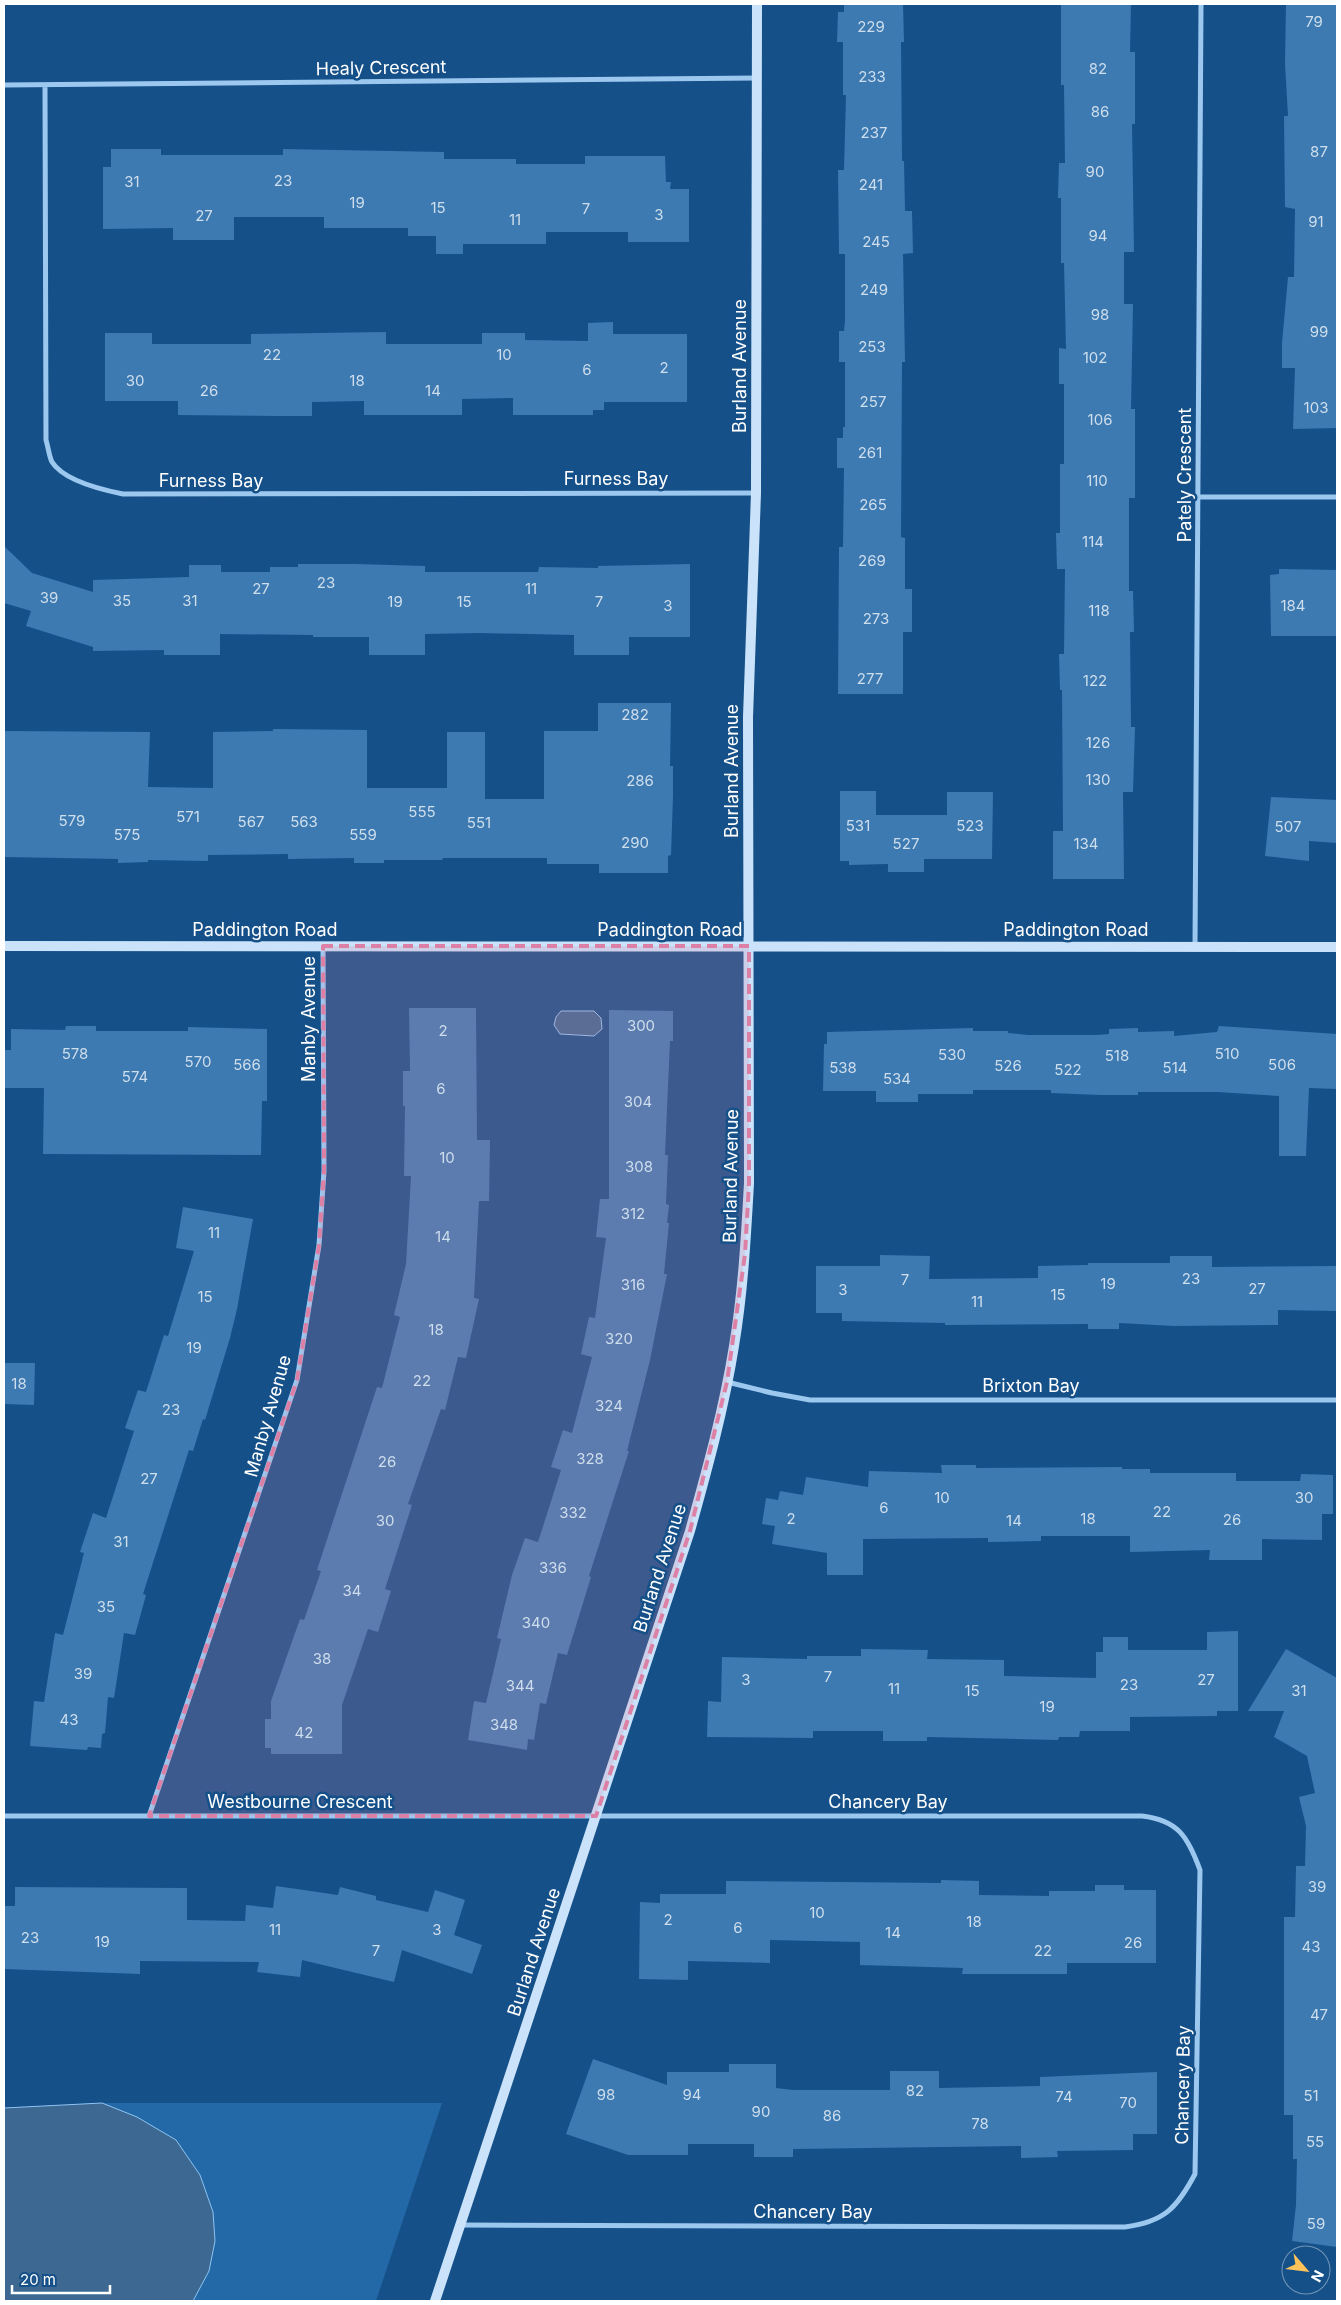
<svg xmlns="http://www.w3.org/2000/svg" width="1341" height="2305" viewBox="0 0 1341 2305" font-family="Inter,sans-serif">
<rect width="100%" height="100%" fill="#155089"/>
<!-- green -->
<path fill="#2469a7" d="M 102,2103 L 442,2103 L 376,2301 L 4,2301 L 4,2108 Z"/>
<!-- water -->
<path fill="#3c6891" stroke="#8ec4f2" d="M 561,1011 L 594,1011 L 601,1018 L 602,1029 L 594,1036 L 560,1034 L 554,1025 L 556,1017 Z
M 102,2103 L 137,2117 L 176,2140 L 200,2175 L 213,2212 L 215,2241 L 209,2271 L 193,2301 L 4,2301 L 4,2108 Z"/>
<!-- building -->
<path fill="#3d7ab2" d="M 844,4 L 903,4 L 904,42 L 901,42 L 902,161 L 904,161 L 905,211 L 912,211 L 913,253 L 903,254 L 905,362 L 902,362 L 901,537 L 905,538 L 905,589 L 912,589 L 912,632 L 903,632 L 903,694 L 838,694 L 839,547 L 843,547 L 844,468 L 837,468 L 837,438 L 843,438 L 843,427 L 845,427 L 845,362 L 839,362 L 839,331 L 844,331 L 845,320 L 845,254 L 839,254 L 838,170 L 844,170 L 846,95 L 843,95 L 843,42 L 837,42 L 838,12 L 844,12 Z
M 1061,4 L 1131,4 L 1130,52 L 1135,52 L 1135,124 L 1132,124 L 1134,252 L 1124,252 L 1124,304 L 1133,304 L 1131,409 L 1135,409 L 1135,498 L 1129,498 L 1129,591 L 1133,591 L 1134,632 L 1130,632 L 1131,727 L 1135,727 L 1134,759 L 1133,792 L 1123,792 L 1124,879 L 1053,879 L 1053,831 L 1063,831 L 1062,690 L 1060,690 L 1059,654 L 1064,654 L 1065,569 L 1057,569 L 1056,533 L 1060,533 L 1060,464 L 1064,464 L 1064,384 L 1059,384 L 1059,348 L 1066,349 L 1064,263 L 1061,263 L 1061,198 L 1058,198 L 1059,163 L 1065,163 L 1064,85 L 1061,85 Z
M 1286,4 L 1337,4 L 1337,428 L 1293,429 L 1295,368 L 1282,368 L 1282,343 L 1288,277 L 1294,277 L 1295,209 L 1285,207 L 1284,116 L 1288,116 L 1285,64 Z
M 111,149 L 161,149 L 161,155 L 283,155 L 283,149 L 444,152 L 444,159 L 516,159 L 516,164 L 585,164 L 585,156 L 665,156 L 666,182 L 671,182 L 670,189 L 689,189 L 689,242 L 628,242 L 628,232 L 546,232 L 546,244 L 463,244 L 463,254 L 436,254 L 436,236 L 408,236 L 408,228 L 324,228 L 324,217 L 234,217 L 234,240 L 173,240 L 173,228 L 103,229 L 103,167 L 111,167 Z
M 613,322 L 613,334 L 687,334 L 687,402 L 604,402 L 604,410 L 593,410 L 593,415 L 513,415 L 513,398 L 462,399 L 462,415 L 364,415 L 364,401 L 312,402 L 312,416 L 280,416 L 178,415 L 178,401 L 105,401 L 105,333 L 152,333 L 152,344 L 251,344 L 251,334 L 386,332 L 386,344 L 482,344 L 482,333 L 525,333 L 525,340 L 588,341 L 588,323 Z
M 4,546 L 32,573 L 93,592 L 93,580 L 189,577 L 189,565 L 221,565 L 221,572 L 270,572 L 270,567 L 298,567 L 298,564 L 355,564 L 425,566 L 425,572 L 538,572 L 539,567 L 598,568 L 598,566 L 690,564 L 690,637 L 629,637 L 629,655 L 574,655 L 574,635 L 479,633 L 425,634 L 425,655 L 369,655 L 369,637 L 313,637 L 313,635 L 220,634 L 220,655 L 164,655 L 164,650 L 93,651 L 93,647 L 26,626 L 31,611 L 4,603 Z
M 1279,569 L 1337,570 L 1337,636 L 1271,636 L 1270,575 L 1279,574 Z
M 598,703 L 671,703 L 670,766 L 673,766 L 673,796 L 671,855 L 668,856 L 668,873 L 599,873 L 599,864 L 547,864 L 547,858 L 443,858 L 442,860 L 384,860 L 384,863 L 354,863 L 354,858 L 288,859 L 288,854 L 208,855 L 208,861 L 148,860 L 148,862 L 118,863 L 118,859 L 4,857 L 4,731 L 150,732 L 148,787 L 213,788 L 213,732 L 273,731 L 273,729 L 367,730 L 367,788 L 447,788 L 447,732 L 485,732 L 485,799 L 544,799 L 544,731 L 598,731 Z
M 840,791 L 876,791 L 876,815 L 947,815 L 947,792 L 993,792 L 992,859 L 924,859 L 924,872 L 888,872 L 888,864 L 849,865 L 849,861 L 840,861 Z
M 1271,797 L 1337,800 L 1337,843 L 1309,841 L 1309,861 L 1265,856 Z
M 409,1008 L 476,1008 L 477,1140 L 490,1140 L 489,1201 L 479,1201 L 474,1298 L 479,1299 L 466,1358 L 458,1357 L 445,1410 L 441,1409 L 408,1504 L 412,1505 L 385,1589 L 391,1591 L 378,1632 L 368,1629 L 342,1705 L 342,1754 L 271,1754 L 271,1748 L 265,1748 L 265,1719 L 271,1719 L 271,1701 L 300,1619 L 304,1620 L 321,1571 L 317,1570 L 377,1387 L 382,1388 L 400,1317 L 394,1315 L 406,1264 L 411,1176 L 404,1176 L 405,1106 L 403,1106 L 403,1071 L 410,1071 Z
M 609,1010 L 673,1011 L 673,1041 L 670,1041 L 665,1155 L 668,1155 L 666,1204 L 669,1205 L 667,1223 L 669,1223 L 664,1274 L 667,1274 L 650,1360 L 627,1451 L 629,1451 L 589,1576 L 591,1577 L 567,1655 L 558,1653 L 546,1704 L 540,1703 L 534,1740 L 528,1739 L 527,1750 L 468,1740 L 474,1701 L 486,1703 L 501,1639 L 497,1638 L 512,1575 L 525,1538 L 538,1542 L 561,1470 L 551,1467 L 563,1430 L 572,1433 L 592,1357 L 581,1354 L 589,1317 L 595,1318 L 606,1238 L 596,1237 L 600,1199 L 609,1199 Z
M 66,1026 L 96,1026 L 96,1031 L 188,1031 L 188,1027 L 267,1029 L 267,1101 L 262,1101 L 261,1155 L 43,1154 L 44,1088 L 4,1088 L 4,1050 L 11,1050 L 11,1029 L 65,1030 Z
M 1219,1026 L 1337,1034 L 1337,1089 L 1309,1088 L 1306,1156 L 1279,1156 L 1279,1096 L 1218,1092 L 1138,1092 L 1138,1095 L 1100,1095 L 1051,1093 L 1051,1090 L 973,1090 L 973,1094 L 918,1094 L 918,1102 L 876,1102 L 876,1091 L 823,1091 L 824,1044 L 827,1044 L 827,1032 L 973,1028 L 973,1031 L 1008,1031 L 1008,1033 L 1028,1035 L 1096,1035 L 1109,1034 L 1109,1029 L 1138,1028 L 1138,1032 L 1174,1031 L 1174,1036 L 1217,1032 Z
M 183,1207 L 253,1219 L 237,1309 L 230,1338 L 205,1420 L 203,1419 L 193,1451 L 189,1450 L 143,1594 L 146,1595 L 135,1635 L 124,1633 L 114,1698 L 108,1697 L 105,1733 L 102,1734 L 101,1748 L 88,1747 L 87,1750 L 30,1746 L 34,1701 L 44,1702 L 55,1633 L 63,1635 L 84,1553 L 80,1552 L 93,1513 L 106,1518 L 134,1431 L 125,1428 L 138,1390 L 146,1392 L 164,1335 L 168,1336 L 194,1251 L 176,1248 Z
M 880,1255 L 930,1256 L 929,1279 L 1038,1278 L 1038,1266 L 1088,1265 L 1088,1263 L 1170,1263 L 1170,1256 L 1212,1256 L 1212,1267 L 1337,1266 L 1337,1311 L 1278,1310 L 1278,1325 L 1174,1326 L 1119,1323 L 1119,1329 L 1088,1329 L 1088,1324 L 945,1325 L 945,1323 L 842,1321 L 842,1313 L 816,1313 L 816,1266 L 880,1266 Z
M 4,1363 L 35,1363 L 34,1405 L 4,1404 Z
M 941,1465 L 976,1465 L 976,1468 L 1122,1467 L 1122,1469 L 1150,1469 L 1150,1473 L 1236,1473 L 1236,1481 L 1300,1481 L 1301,1474 L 1333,1475 L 1333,1514 L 1322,1514 L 1322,1540 L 1262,1539 L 1262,1560 L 1209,1560 L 1210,1550 L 1130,1552 L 1130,1536 L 1041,1536 L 1041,1541 L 988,1542 L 988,1538 L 863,1539 L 863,1575 L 827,1575 L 827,1553 L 772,1544 L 775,1526 L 762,1524 L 766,1498 L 778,1500 L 780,1491 L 803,1495 L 806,1477 L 868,1487 L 869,1471 L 942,1473 Z
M 1238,1631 L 1238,1711 L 1217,1711 L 1217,1716 L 1130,1717 L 1130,1731 L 1080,1731 L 1079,1737 L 1059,1737 L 1058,1740 L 927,1737 L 927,1741 L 883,1741 L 883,1731 L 813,1731 L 813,1738 L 707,1737 L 708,1701 L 721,1702 L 722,1657 L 807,1659 L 807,1656 L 861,1656 L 861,1649 L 928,1650 L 927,1659 L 1004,1660 L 1004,1676 L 1096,1678 L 1096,1652 L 1103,1652 L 1103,1637 L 1128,1637 L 1128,1650 L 1207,1650 L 1207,1632 Z
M 1286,1649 L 1337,1678 L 1337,2247 L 1292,2241 L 1296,2205 L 1297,2159 L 1293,2159 L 1293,2115 L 1284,2115 L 1284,1917 L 1295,1917 L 1296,1866 L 1305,1866 L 1306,1826 L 1299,1797 L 1315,1793 L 1307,1756 L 1274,1737 L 1284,1711 L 1248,1711 Z
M 941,1880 L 979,1881 L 979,1895 L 1049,1896 L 1049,1891 L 1095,1891 L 1095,1885 L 1124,1885 L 1124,1890 L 1156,1890 L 1156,1963 L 1067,1963 L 1067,1974 L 962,1974 L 963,1968 L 860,1965 L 860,1942 L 770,1940 L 770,1963 L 688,1961 L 688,1980 L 639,1979 L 640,1902 L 660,1903 L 660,1894 L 726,1894 L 726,1881 L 941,1883 Z
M 276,1886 L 338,1895 L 340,1887 L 376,1896 L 376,1900 L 428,1912 L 435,1890 L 465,1900 L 454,1935 L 482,1945 L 472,1974 L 402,1950 L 394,1982 L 302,1960 L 300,1977 L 257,1972 L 259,1962 L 140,1961 L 140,1974 L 4,1969 L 4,1906 L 15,1906 L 15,1887 L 187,1888 L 187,1920 L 245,1921 L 246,1905 L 273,1908 Z
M 593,2059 L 667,2085 L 667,2072 L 729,2072 L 729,2064 L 776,2064 L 776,2088 L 793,2090 L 890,2090 L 890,2071 L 939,2071 L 939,2088 L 1040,2086 L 1040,2077 L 1157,2072 L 1157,2134 L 1133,2134 L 1133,2150 L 1057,2151 L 1058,2157 L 1021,2158 L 1021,2146 L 793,2149 L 793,2157 L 754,2157 L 754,2144 L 688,2144 L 688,2155 L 628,2155 L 566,2134 Z"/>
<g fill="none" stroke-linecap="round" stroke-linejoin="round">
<!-- street -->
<path stroke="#9cc8ef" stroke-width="5" d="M 4,85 L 757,78
M 45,85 L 46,440 C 48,446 49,456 52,462 C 64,481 103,490 123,494 L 756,493
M 1198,497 L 1337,497
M 1195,946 L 1201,4
M 727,1382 L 772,1393 L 810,1400 L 1337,1400
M 4,1816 L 1142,1816 C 1178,1820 1188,1837 1200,1870 L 1195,2174 C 1177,2208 1164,2222 1125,2227 L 461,2225
M 149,1816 L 297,1380 L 319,1245 L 324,1171 L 323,946"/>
<!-- secondary -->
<path stroke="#cae3fa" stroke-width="10" d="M 4,946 L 1337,947
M 435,2301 L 690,1531 C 707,1470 724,1409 734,1346 C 743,1292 746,1237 749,1183 L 748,717 L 756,493 L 757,4"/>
</g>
<!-- marked area -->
<path fill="#dd80a5" fill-opacity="0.2" stroke="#dd80a5" stroke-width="4" stroke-dasharray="10 6" stroke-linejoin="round" d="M 323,946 L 749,946 L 749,1183 L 745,1254 L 727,1382 L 690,1531 L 596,1816 L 149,1816 L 297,1380 L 319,1245 L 324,1171 Z"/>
<g text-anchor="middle" stroke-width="5" stroke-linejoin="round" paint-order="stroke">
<!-- number labels -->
<g font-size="15" fill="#cedeec">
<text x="1314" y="27">79</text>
<text x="871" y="32">229</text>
<text x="1098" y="74">82</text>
<text x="872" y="82">233</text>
<text x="1100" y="117">86</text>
<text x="874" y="138">237</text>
<text x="1319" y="157">87</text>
<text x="1095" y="177">90</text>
<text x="283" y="186">23</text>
<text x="132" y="187">31</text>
<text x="871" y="190">241</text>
<text x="357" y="208">19</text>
<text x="438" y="213">15</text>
<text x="586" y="214">7</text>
<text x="659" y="220">3</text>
<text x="204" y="221">27</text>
<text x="515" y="225">11</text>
<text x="1316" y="227">91</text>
<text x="1098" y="241">94</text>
<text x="876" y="247">245</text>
<text x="874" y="295">249</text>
<text x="1100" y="320">98</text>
<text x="1319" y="337">99</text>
<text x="872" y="352">253</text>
<text x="272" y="360">22</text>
<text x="504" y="360">10</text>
<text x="1095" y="363">102</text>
<text x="664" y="373">2</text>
<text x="587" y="375">6</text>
<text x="135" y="386">30</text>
<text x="357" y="386">18</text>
<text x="209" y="396">26</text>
<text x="433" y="396">14</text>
<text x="873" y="407">257</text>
<text x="1316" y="413">103</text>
<text x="1100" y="425">106</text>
<text x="870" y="458">261</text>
<text x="1097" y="486">110</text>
<text x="873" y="510">265</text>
<text x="1093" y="547">114</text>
<text x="872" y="566">269</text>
<text x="326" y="588">23</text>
<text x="261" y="594">27</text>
<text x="531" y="594">11</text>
<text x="49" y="603">39</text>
<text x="122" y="606">35</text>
<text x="190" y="606">31</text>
<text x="395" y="607">19</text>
<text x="464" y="607">15</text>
<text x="599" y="607">7</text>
<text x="668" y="611">3</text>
<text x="1293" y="611">184</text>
<text x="1099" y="616">118</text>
<text x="876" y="624">273</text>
<text x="870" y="684">277</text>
<text x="1095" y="686">122</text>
<text x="635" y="720">282</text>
<text x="1098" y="748">126</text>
<text x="1098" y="785">130</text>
<text x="640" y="786">286</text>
<text x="422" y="817">555</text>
<text x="188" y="822">571</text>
<text x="72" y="826">579</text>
<text x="251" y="827">567</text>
<text x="304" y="827">563</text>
<text x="479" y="828">551</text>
<text x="858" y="831">531</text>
<text x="970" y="831">523</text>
<text x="1288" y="832">507</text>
<text x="127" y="840">575</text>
<text x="363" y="840">559</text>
<text x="635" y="848">290</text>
<text x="906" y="849">527</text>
<text x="1086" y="849">134</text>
<text x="641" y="1031">300</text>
<text x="443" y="1036">2</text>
<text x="75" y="1059">578</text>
<text x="1227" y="1059">510</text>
<text x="952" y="1060">530</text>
<text x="1117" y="1061">518</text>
<text x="198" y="1067">570</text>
<text x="247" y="1070">566</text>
<text x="1282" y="1070">506</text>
<text x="1008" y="1071">526</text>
<text x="843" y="1073">538</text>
<text x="1175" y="1073">514</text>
<text x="1068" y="1075">522</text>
<text x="135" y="1082">574</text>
<text x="897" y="1084">534</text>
<text x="441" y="1094">6</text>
<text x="638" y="1107">304</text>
<text x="447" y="1163">10</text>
<text x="639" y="1172">308</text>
<text x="633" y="1219">312</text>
<text x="214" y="1238">11</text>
<text x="443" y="1242">14</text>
<text x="1191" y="1284">23</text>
<text x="905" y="1285">7</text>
<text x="1108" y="1289">19</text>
<text x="633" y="1290">316</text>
<text x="1257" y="1294">27</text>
<text x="843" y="1295">3</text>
<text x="1058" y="1300">15</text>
<text x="205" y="1302">15</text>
<text x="977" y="1307">11</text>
<text x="436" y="1335">18</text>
<text x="619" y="1344">320</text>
<text x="194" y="1353">19</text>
<text x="422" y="1386">22</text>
<text x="19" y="1389">18</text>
<text x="609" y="1411">324</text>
<text x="171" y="1415">23</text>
<text x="590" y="1464">328</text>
<text x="387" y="1467">26</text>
<text x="149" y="1484">27</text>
<text x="942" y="1503">10</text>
<text x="1304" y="1503">30</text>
<text x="884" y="1513">6</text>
<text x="1162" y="1517">22</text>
<text x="573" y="1518">332</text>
<text x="791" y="1524">2</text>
<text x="1088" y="1524">18</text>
<text x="1232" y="1525">26</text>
<text x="385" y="1526">30</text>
<text x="1014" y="1526">14</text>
<text x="121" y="1547">31</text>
<text x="553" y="1573">336</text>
<text x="352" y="1596">34</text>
<text x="106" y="1612">35</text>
<text x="536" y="1628">340</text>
<text x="322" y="1664">38</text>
<text x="83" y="1679">39</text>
<text x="828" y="1682">7</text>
<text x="746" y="1685">3</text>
<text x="1206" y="1685">27</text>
<text x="1129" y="1690">23</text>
<text x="520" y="1691">344</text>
<text x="894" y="1694">11</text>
<text x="972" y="1696">15</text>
<text x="1299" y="1696">31</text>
<text x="1047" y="1712">19</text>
<text x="69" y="1725">43</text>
<text x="504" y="1730">348</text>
<text x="304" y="1738">42</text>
<text x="1317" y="1892">39</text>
<text x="817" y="1918">10</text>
<text x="668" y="1925">2</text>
<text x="974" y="1927">18</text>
<text x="738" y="1933">6</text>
<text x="275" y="1935">11</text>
<text x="437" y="1935">3</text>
<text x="893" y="1938">14</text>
<text x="30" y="1943">23</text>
<text x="102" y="1947">19</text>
<text x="1133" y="1948">26</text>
<text x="1311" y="1952">43</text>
<text x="376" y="1956">7</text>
<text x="1043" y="1956">22</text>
<text x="1319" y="2020">47</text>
<text x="915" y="2096">82</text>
<text x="606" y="2100">98</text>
<text x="692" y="2100">94</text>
<text x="1311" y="2101">51</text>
<text x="1064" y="2102">74</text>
<text x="1128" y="2108">70</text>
<text x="761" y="2117">90</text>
<text x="832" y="2121">86</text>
<text x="980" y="2129">78</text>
<text x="1315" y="2147">55</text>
<text x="1316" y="2229">59</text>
</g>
<!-- street labels -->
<g font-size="18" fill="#fff" stroke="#155089">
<text transform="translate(381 68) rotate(-1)" y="6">Healy Crescent</text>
<text transform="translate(740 366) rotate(-90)" y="6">Burland Avenue</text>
<text transform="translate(1185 475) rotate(-90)" y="6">Pately Crescent</text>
<text x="616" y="485">Furness Bay</text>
<text x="211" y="487">Furness Bay</text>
<text transform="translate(732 771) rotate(-90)" y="6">Burland Avenue</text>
<text x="265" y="936">Paddington Road</text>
<text x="670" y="936">Paddington Road</text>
<text x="1076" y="936">Paddington Road</text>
<text transform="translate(309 1019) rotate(-90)" y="6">Manby Avenue</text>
<text transform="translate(731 1176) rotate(-89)" y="6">Burland Avenue</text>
<text x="1031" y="1392">Brixton Bay</text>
<text transform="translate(268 1416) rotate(-74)" y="6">Manby Avenue</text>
<text transform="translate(660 1568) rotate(-72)" y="6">Burland Avenue</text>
<text x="300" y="1808">Westbourne Crescent</text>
<text x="888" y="1808">Chancery Bay</text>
<text transform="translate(534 1952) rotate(-72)" y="6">Burland Avenue</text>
<text transform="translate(1183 2085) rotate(-89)" y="6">Chancery Bay</text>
<text x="813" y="2218">Chancery Bay</text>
</g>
</g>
<!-- border -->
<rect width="1341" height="2305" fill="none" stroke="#ffffff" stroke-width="10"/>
<!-- north arrow -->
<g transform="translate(1306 2270) rotate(118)"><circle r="24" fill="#155089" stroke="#7396b8"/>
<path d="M0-4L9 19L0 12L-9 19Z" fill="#ffc35a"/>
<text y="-8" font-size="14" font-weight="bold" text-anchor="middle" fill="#ffffff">N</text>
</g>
<!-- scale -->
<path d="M12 2285v8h98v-8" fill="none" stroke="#ffffff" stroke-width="2.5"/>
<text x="20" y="2285" font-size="15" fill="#ffffff" stroke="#155089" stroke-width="4" paint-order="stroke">20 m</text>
</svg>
